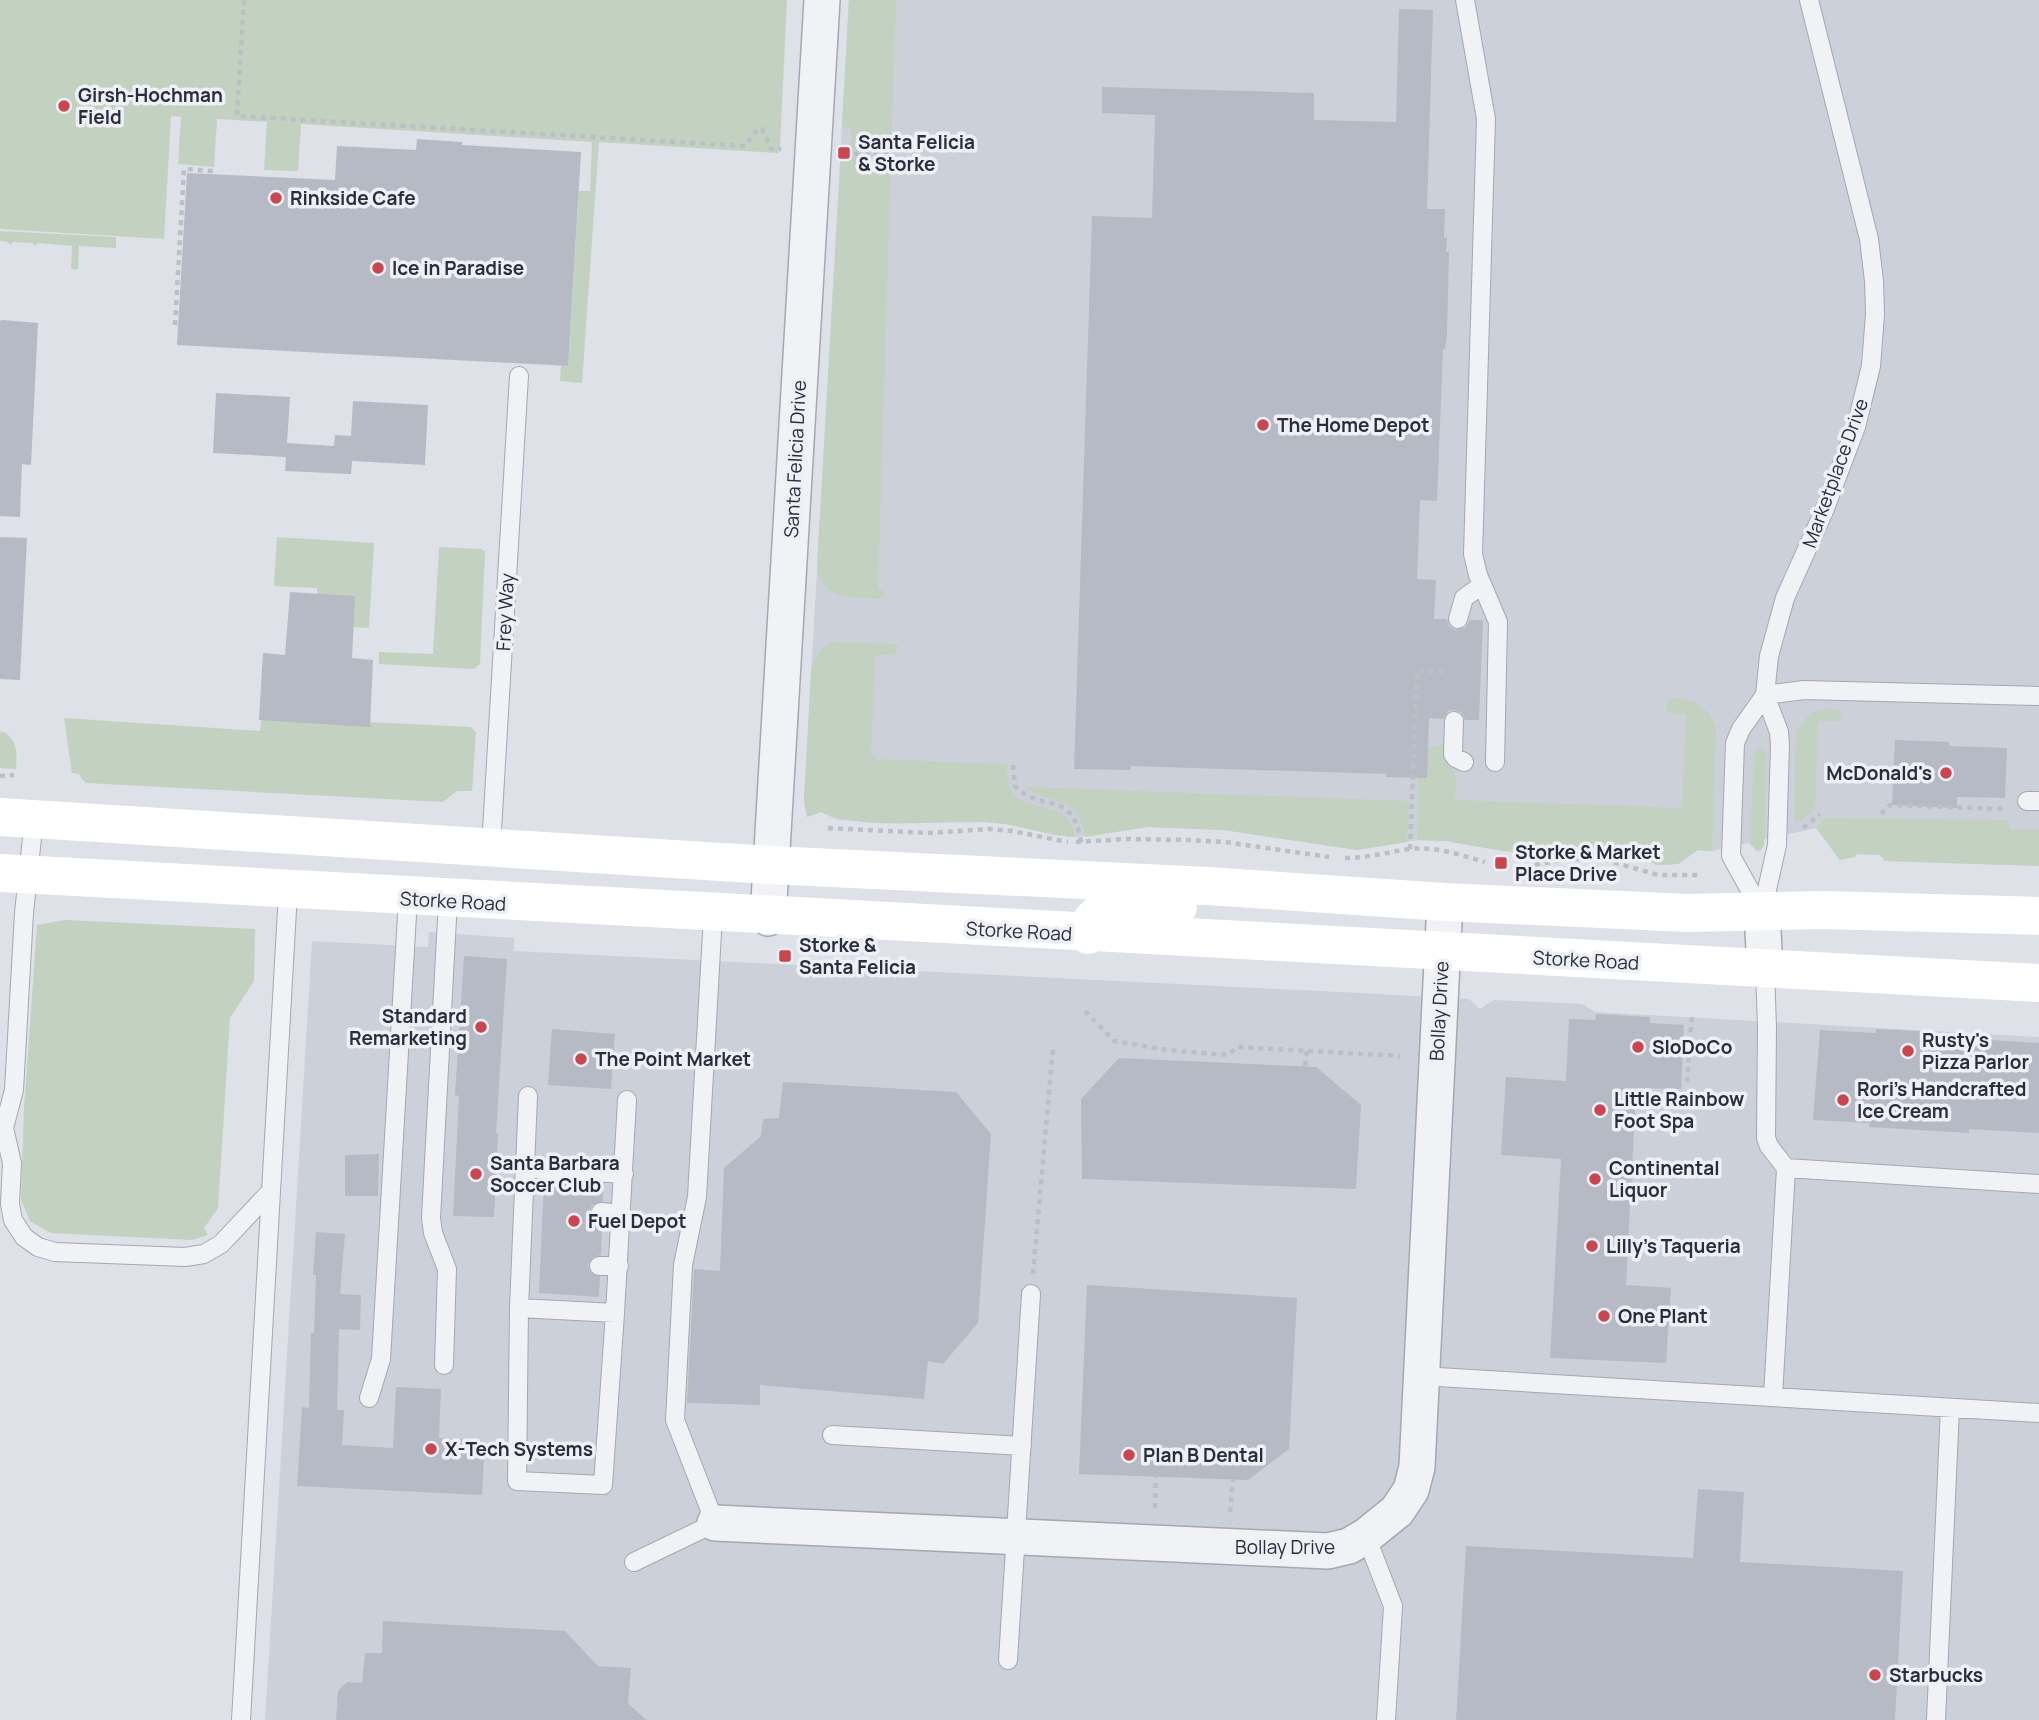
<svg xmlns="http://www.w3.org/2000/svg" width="2039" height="1720" viewBox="0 0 2039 1720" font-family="Manrope,sans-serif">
<rect width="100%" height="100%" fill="#dee1e7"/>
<!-- built -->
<path fill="#ccd0d9" d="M 849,0 L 2039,0 L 2039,866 L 1885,861 L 1880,855 L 1857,854 L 1855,857 L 1840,860 L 1816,828 L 1712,851 L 1698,850 L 1678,864 L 1657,865 L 1630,852 L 1578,847 L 1545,854 L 1503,851 L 1446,841 L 1417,840 L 1357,850 L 1224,830 L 1148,827 L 1075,837 L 1055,835 L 1018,825 L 985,822 L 911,823 L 838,820 L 821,812 L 807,817 L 804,801 Z
M 429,932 L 514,938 L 514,951 L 1380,994 L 1469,999 L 1480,1009 L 1494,1000 L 1582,1004 L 1595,1012 L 2039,1037 L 2039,1720 L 265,1720 L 312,941 L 428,947 Z"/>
<!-- green -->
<path fill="#c3d1c0" d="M 0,0 L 787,0 L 780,146 L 778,153 L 599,142 L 582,383 L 560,381 L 561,366 L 568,366 L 579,191 L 590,191 L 592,142 L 301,124 L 298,171 L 264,170 L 267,122 L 217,119 L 214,167 L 178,164 L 181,117 L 171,116 L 164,239 L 0,229 Z
M 849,0 L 896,0 L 891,152 L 851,150 L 851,129 L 842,128 Z
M 841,156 L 891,159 L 878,588 L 884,592 L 884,596 L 880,599 C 854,598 821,601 817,566 Z
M 0,231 L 116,237 L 116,248 L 79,246 L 78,268 L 76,270 L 71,268 L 72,246 L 38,243 L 35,246 L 32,243 L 13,242 L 10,245 L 8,242 L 0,241 Z
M 277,537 L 374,543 L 369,628 L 347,627 L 317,597 L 317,588 L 274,586 Z
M 439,547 L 482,549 L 485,552 L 480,664 L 474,669 L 379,664 L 379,652 L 433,654 Z
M 832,642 L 896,644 L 898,647 L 895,655 L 875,655 L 871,754 L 876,759 L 1007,764 C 1004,830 1069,786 1075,837 C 1044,836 1016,823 985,822 C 938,820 863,831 821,812 L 807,817 L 804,801 L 811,673 C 814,659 820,647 832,642 Z
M 1671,698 C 1694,698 1709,707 1716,729 L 1712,851 L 1698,850 L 1678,864 L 1657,865 L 1630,852 L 1578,847 L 1545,854 L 1503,851 L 1446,841 L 1417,840 L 1419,751 L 1446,743 L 1445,754 L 1456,777 L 1455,800 L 1682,808 L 1686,714 L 1667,712 L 1666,702 Z
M 1827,708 L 1838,710 L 1842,717 L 1841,721 L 1818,721 L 1815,809 L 1801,821 L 1794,821 L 1796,730 L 1811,713 Z
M 262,717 L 471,727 L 476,733 L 472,791 L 457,791 L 443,802 L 86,783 L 82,779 L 79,774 L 72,773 L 64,718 L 260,731 Z
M 0,732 L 4,732 C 18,741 17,753 16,769 L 0,768 Z
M 1761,748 L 1767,754 L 1764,845 L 1761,850 L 1757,851 L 1750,844 L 1754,753 L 1757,749 Z
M 1025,787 L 1409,801 L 1407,842 L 1357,850 L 1224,830 L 1148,827 L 1085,837 C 1079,794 1052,806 1025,787 Z
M 1825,818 L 2009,820 L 2009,829 L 2039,830 L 2039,866 L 1885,861 L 1880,855 L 1857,854 L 1855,857 L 1840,860 L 1816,828 Z
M 65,920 L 255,929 L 254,981 L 230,1018 L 218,1208 L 204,1228 L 208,1235 L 192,1240 L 51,1233 L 30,1221 L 21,1200 L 24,1109 L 37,925 Z"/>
<!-- building -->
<path fill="#b6bac4" d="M 1399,9 L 1433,10 L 1427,209 L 1445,209 L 1444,238 L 1447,238 L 1446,252 L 1449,252 L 1447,335 L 1445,349 L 1443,349 L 1437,501 L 1420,500 L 1417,579 L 1436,580 L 1434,619 L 1447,619 L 1449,626 L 1456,630 L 1465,628 L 1470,620 L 1483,620 L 1479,720 L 1465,720 L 1461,712 L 1454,710 L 1448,711 L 1443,719 L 1429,718 L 1427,778 L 1386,777 L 1386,774 L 1131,766 L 1130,770 L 1074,769 L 1092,216 L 1152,218 L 1155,115 L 1102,113 L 1102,87 L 1314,93 L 1314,120 L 1396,122 Z
M 417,139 L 462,142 L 462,145 L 581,152 L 568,366 L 177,345 L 187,173 L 335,180 L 337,146 L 416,150 Z
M 2,320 L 38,323 L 31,465 L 22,464 L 20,517 L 0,516 L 0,321 Z
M 216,393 L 290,397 L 287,443 L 334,446 L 335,435 L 351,436 L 353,401 L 428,405 L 425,465 L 352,461 L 351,474 L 285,471 L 286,457 L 213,453 Z
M 0,537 L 27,538 L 20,680 L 0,679 Z
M 290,592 L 355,596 L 352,658 L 373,660 L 370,727 L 259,720 L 263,653 L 285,655 Z
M 1895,740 L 1949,742 L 1950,746 L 2007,748 L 2005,798 L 1957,797 L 1957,808 L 1892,805 Z
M 464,956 L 507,959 L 496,1133 L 498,1133 L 494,1217 L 453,1216 L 459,1096 L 455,1095 Z
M 1596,1014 L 1650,1017 L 1650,1023 L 1684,1025 L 1681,1089 L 1636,1088 L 1632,1170 L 1626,1285 L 1671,1288 L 1666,1363 L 1550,1358 L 1561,1159 L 1501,1155 L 1506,1077 L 1566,1081 L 1569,1019 L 1595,1020 Z
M 552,1029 L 615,1034 L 611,1089 L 548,1085 Z
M 1876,1029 L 1976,1034 L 1976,1039 L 2039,1043 L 2039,1133 L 1969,1129 L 1969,1133 L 1869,1127 L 1869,1123 L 1813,1120 L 1820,1030 L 1876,1033 Z
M 1119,1058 L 1316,1067 L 1361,1105 L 1356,1189 L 1082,1179 L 1081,1099 Z
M 783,1082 L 956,1092 L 991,1134 L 978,1323 L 943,1364 L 928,1361 L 924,1399 L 760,1385 L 760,1405 L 687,1403 L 694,1269 L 720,1271 L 724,1168 L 761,1136 L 763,1119 L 779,1118 Z
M 379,1154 L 378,1196 L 345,1196 L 345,1155 Z
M 544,1181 L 603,1184 L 603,1201 L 592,1205 L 590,1212 L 594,1221 L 602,1224 L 601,1255 L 593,1257 L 588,1265 L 590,1272 L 600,1277 L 599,1297 L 539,1293 Z
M 316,1232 L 345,1234 L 340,1294 L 361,1295 L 360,1330 L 339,1329 L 337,1410 L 344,1410 L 342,1445 L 393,1448 L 396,1387 L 441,1389 L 439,1438 L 485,1441 L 482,1495 L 297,1486 L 302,1407 L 309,1408 L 311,1333 L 314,1333 L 316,1275 L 313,1275 Z
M 1087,1285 L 1297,1298 L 1289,1449 L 1248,1480 L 1079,1474 Z
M 1698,1489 L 1744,1492 L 1740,1562 L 1903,1571 L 1895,1720 L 1456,1720 L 1466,1546 L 1693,1558 Z
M 383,1621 L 565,1631 L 598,1666 L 631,1668 L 628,1703 L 646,1720 L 336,1720 L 338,1691 L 347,1682 L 362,1683 L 365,1653 L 382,1653 Z"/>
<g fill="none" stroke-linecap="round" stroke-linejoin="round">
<defs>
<path id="service" d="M 1465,0 L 1486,119 L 1473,554 L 1478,575 L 1498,622 L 1495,762
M 1458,619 L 1464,598 L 1482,585
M 1765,695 L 1804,690 L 2039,696
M 1454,721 L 1453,754 L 1456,758 L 1464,762
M 2027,801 L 2039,801
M 34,819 L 24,913 L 14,1090 L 4,1128 L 12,1163 L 10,1204 L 13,1220 L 24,1237 L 38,1247 L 55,1252 L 185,1257 L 204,1254 L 221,1244 L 270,1192
M 491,847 L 519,376
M 1762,912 L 1777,845 L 1780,745 L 1779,732 L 1765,695 L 1769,656 L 1785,598 L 1824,511 L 1856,427 L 1871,366 L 1875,314 L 1874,281 L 1869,239 L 1809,0
M 1762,912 L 1731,856 L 1735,743 L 1741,729 L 1765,695
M 1765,969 L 1767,1028 L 1766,1138 L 1769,1146 L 1786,1168 L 1773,1397
M 528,1096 L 519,1308 L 615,1313 L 627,1100
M 525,1168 L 624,1174
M 1786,1168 L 2039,1184
M 601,1212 L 622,1214
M 599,1266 L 619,1266
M 519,1308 L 517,1481 L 603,1485 L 615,1313
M 444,1365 L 447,1269 L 433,1233 L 431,1218 L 448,900
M 1421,1376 L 2039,1413
M 369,1398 L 381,1359 L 408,898
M 832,1435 L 1022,1446
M 1366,1536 L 1393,1606 L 1386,1720
M 634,1562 L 715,1523 L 675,1420 L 683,1265 L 697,1197 L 713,915
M 1008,1660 L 1031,1294
M 241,1720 L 288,892
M 1936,1720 L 1950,1408"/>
<path id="minor" d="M 1762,912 L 1765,969
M 768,918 L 822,0
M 715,1523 L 1328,1551 L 1349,1546 L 1366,1536 L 1397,1511 L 1411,1490 L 1417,1467 L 1445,902"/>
</defs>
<!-- service casing -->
<use href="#service" stroke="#a4a8b1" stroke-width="20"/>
<!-- minor casing -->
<use href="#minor" stroke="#a4a8b1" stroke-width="38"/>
<!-- path -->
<path stroke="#bdbfc6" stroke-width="4.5" stroke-dasharray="5 5" stroke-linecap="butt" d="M 244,0 L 237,116 L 745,146 L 758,129 L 762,129 L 771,149 L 781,149
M 844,153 L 889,155
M 175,325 L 184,169 L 213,171
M 1013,765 L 1015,786 C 1039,813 1074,788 1081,843
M 0,776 L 14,775
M 1881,814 L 1890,805 L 2007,809
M 828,828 L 927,833 L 989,829 L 1012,831 L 1068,842
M 1803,828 L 1820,814
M 1076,842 L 1126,839 L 1189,840 L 1225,842 L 1329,857
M 1410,849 L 1417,671 L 1443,672
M 1345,858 C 1367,858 1388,852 1410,849 C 1436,846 1460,855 1485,862
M 1535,865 L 1567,859 L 1602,859 L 1658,875 L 1698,875
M 1085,1011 L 1114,1041 L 1167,1050 L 1228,1055 L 1237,1047 L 1400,1056
M 1305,1066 L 1307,1051
M 1687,1082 L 1692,1013
M 1033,1274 L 1053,1048
M 1155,1508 L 1156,1476
M 1230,1512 L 1233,1480"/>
<!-- service -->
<use href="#service" stroke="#f1f2f6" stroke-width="18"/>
<!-- minor -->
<use href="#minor" stroke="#f1f2f6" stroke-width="35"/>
<!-- secondary -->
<path stroke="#fff" stroke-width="38" d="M 0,817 L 770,865 L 1208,886 L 1445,902 L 1687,913 L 1823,910 L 2039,916
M 0,873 C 679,915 1359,948 2039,983
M 1088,935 L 1092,920 L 1103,909 L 1178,907"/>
</g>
<!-- markers -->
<g fill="#c94651" stroke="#eef0f5" stroke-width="2.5">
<circle cx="64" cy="106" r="7"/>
<rect x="837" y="146" width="14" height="14" rx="3.5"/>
<circle cx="276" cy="198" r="7"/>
<circle cx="378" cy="268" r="7"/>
<circle cx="1263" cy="425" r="7"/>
<circle cx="1946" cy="773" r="7"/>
<rect x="1494" y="856" width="14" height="14" rx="3.5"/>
<rect x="778" y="949" width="14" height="14" rx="3.5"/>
<circle cx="481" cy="1027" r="7"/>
<circle cx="1638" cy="1047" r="7"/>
<circle cx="1908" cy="1051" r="7"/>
<circle cx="581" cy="1059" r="7"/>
<circle cx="1843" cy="1100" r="7"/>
<circle cx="1600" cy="1110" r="7"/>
<circle cx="476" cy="1174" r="7"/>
<circle cx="1595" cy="1179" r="7"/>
<circle cx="574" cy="1221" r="7"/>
<circle cx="1592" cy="1246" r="7"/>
<circle cx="1604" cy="1316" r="7"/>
<circle cx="431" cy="1449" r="7"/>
<circle cx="1129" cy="1455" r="7"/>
<circle cx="1875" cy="1675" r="7"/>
</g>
<g text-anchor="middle" stroke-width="7" stroke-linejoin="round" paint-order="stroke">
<!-- poi labels -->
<g font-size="19" font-weight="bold" fill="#282e3e" stroke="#eef0f5" text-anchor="start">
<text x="78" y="102">Girsh-Hochman<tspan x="78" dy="22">Field</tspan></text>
<text x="858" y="149">Santa Felicia<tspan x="858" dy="22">&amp; Storke</tspan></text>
<text x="290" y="205">Rinkside Cafe</text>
<text x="392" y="275">Ice in Paradise</text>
<text x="1277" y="432">The Home Depot</text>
<text x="1932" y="780" text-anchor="end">McDonald's</text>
<text x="1515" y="859">Storke &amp; Market<tspan x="1515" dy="22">Place Drive</tspan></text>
<text x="799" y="952">Storke &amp;<tspan x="799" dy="22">Santa Felicia</tspan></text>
<text x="467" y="1023" text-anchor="end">Standard<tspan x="467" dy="22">Remarketing</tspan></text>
<text x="1922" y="1047">Rusty's<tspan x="1922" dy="22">Pizza Parlor</tspan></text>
<text x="1652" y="1054">SloDoCo</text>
<text x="595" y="1066">The Point Market</text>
<text x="1857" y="1096">Rori's Handcrafted<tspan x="1857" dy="22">Ice Cream</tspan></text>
<text x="1614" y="1106">Little Rainbow<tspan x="1614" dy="22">Foot Spa</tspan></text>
<text x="490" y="1170">Santa Barbara<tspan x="490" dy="22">Soccer Club</tspan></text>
<text x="1609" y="1175">Continental<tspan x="1609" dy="22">Liquor</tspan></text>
<text x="588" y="1228">Fuel Depot</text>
<text x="1606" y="1253">Lilly's Taqueria</text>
<text x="1618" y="1323">One Plant</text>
<text x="445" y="1456">X-Tech Systems</text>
<text x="1143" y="1462">Plan B Dental</text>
<text x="1889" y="1682">Starbucks</text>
</g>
<!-- street labels -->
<g font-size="19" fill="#282e3e" stroke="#eef0f5">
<text transform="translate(795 459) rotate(-87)" y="7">Santa Felicia Drive</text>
<text transform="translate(1835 473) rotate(-70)" y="7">Marketplace Drive</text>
<text transform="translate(505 612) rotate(-87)" y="7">Frey Way</text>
<text transform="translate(453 901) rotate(3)" y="7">Storke Road</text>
<text transform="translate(1019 931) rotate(3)" y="7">Storke Road</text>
<text transform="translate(1586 960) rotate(3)" y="7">Storke Road</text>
<text transform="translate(1439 1011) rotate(-87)" y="7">Bollay Drive</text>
<text x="1285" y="1554">Bollay Drive</text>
</g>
</g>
</svg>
